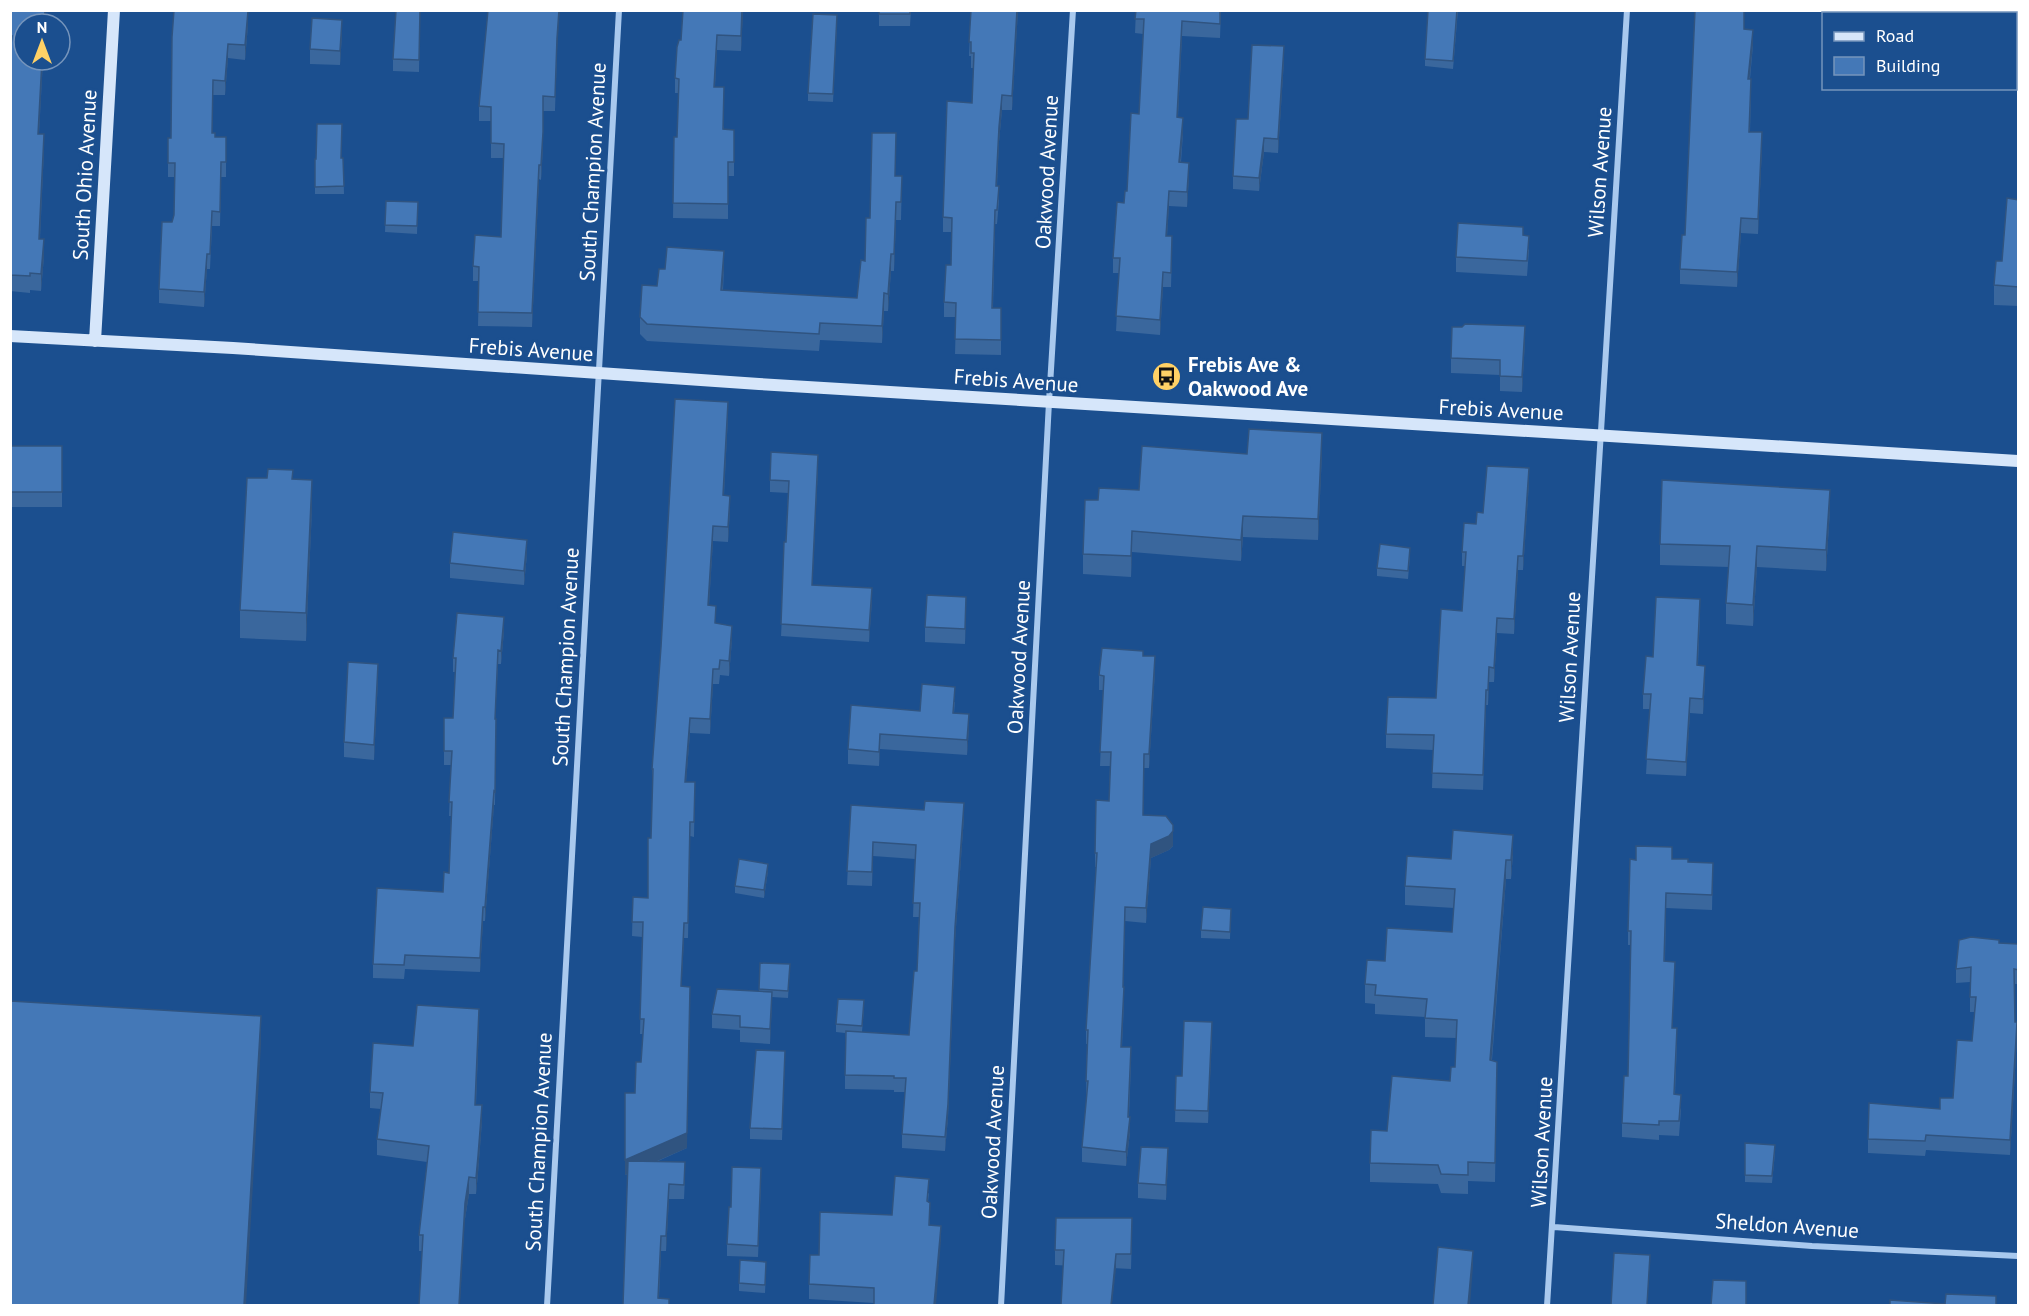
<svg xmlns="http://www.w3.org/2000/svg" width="2029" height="1316" viewBox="0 0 2029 1316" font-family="'PT Sans',sans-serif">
<rect width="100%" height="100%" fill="#1b4f8f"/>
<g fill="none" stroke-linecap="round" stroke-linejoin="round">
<!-- street -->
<path stroke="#a9c9ee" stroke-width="6" d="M 1554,1227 L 1812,1246 L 2018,1256
M 547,1306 L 619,10
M 1001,1306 L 1049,402 L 1073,10
M 1547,1306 L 1627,10"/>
<!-- secondary -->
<path stroke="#d6e6fa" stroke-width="12" d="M 10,336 L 233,348 L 759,384 L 2018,461
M 95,341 L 114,10"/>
</g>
<!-- wall -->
<path fill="#3a679d" d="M 10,10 L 24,60 L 43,60 L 39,134 L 44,150 L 40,239 L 44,256 L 41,291 L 30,290 L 30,293 L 10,291 Z
M 420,10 L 419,72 L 393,71 L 393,59 Z
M 743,10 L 741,51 L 717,50 L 715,87 L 724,129 L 734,130 L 734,176 L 728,176 L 728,219 L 673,218 L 674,137 L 677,137 L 679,93 L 675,93 L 675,78 L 681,40 Z
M 879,10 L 911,10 L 910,26 L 879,26 Z
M 971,10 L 1018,10 L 1012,110 L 1002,110 L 999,142 L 997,186 L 999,201 L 997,224 L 995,224 L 993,308 L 1001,308 L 1001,355 L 955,354 L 956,317 L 944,317 L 944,302 L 951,265 L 952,232 L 943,232 L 943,217 L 972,103 L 974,68 L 971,68 L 971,56 L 969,56 Z
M 1136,10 L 1221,10 L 1220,38 L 1182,36 L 1178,117 L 1183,133 L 1181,162 L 1189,177 L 1187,207 L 1169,206 L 1167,236 L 1172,251 L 1171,287 L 1163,287 L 1160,335 L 1116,331 L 1119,273 L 1113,273 L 1113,258 L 1127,191 L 1139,114 L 1143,34 L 1135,33 Z
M 1458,10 L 1453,69 L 1425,66 L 1425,59 Z
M 837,23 L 833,102 L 808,101 L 808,93 Z
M 248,25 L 245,60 L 228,58 L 225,95 L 213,95 L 212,133 L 215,137 L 226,137 L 226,177 L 221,177 L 220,226 L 212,226 L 210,269 L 207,269 L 204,307 L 159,303 L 159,289 L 174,215 L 174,177 L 168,177 L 168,138 L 171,138 L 172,37 Z
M 1744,29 L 1753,45 L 1750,79 L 1751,94 L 1750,132 L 1762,147 L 1758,234 L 1741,233 L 1737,287 L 1680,284 L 1680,269 Z
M 342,34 L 340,65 L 310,64 L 310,49 Z
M 557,52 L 555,111 L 543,111 L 543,147 L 541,180 L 539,179 L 532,327 L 478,326 L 479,281 L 473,281 L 473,266 L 501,237 L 504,158 L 491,158 L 491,121 L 479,121 L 479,106 Z
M 1284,60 L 1278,153 L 1264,152 L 1259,191 L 1233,189 L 1233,176 L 1248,119 Z
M 341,158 L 343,158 L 344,194 L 315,194 L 315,159 Z
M 896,176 L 902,176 L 901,220 L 896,220 L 894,271 L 891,271 L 888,311 L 884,311 L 882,343 L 820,340 L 819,351 L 647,341 L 640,334 L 640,317 L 665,269 L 724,268 L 723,290 L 857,298 L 865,261 L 870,218 Z
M 2019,200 L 2019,306 L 1994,305 L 1994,285 L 2002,261 Z
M 386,201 L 418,202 L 417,234 L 385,232 Z
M 1523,235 L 1529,250 L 1527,276 L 1456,272 L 1456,257 Z
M 1525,341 L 1522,392 L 1500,391 L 1500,375 L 1451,373 L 1451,358 Z
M 728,416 L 724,495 L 730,510 L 728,542 L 713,541 L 709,605 L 716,624 L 732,640 L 729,676 L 720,675 L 719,684 L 713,684 L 710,734 L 690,733 L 686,782 L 695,782 L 694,837 L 690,836 L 688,938 L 684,938 L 681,986 L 687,1148 L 656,1162 L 685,1177 L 684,1199 L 669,1199 L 666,1251 L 661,1251 L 659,1298 L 623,1305 L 628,1174 L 625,1175 L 635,1093 L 641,1062 L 643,1034 L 640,1034 L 642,937 L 632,936 L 633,897 L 648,898 L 651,838 L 653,784 L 652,783 L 652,769 Z
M 10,446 L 62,446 L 62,507 L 10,507 Z
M 1322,453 L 1318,540 L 1243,537 L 1241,561 L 1132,552 L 1131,577 L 1083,574 L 1083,554 L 1098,500 L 1139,490 L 1247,454 Z
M 818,467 L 812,585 L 872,600 L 869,642 L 781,636 L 788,493 L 770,492 L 770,480 Z
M 293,479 L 312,509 L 306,641 L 240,638 L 240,610 Z
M 1529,483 L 1523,570 L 1518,570 L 1514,634 L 1497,633 L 1494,682 L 1489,682 L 1488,705 L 1486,705 L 1483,790 L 1432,788 L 1433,750 L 1386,748 L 1386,734 L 1436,698 L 1462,611 L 1465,566 L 1462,566 L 1462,552 L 1476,524 L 1483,513 Z
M 1830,510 L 1826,571 L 1757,567 L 1753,626 L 1726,624 L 1726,603 L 1729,567 L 1660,565 L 1660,544 Z
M 527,554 L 524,585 L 450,578 L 450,563 Z
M 1410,555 L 1408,579 L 1377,576 L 1377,568 Z
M 966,612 L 965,644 L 925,642 L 925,627 Z
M 1700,614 L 1698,665 L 1705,680 L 1703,714 L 1690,713 L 1686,776 L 1646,774 L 1650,709 L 1643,709 L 1643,694 Z
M 504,631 L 501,664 L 498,664 L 495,719 L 496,719 L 495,805 L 494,805 L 485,921 L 483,921 L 480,972 L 405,969 L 404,979 L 373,978 L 373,964 L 443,892 L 449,873 L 451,816 L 449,816 L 451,765 L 444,765 L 444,751 L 453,718 L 455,672 L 453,672 L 453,658 Z
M 1143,656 L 1155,671 L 1149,768 L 1144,768 L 1143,815 L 1173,846 L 1169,850 L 1151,858 L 1146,923 L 1125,921 L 1123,987 L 1124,1002 L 1122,1047 L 1131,1062 L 1129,1117 L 1130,1132 L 1126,1166 L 1082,1162 L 1082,1147 L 1087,1096 L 1086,1096 L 1087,1044 L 1086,1044 L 1086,1030 L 1096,867 L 1095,867 L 1095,853 L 1109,801 L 1110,766 L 1100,766 L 1103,690 L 1099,690 L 1099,675 Z
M 378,678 L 374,760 L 344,757 L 344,742 Z
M 955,702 L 954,713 L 969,728 L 967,755 L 880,749 L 879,766 L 848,764 L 848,749 L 920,711 Z
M 851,805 L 964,817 L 955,941 L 948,1118 L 945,1151 L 902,1148 L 902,1134 L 905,1092 L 894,1092 L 894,1090 L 845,1089 L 845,1033 L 836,1032 L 836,1024 L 864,1008 L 862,1032 L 909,1035 L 917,971 L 919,917 L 913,917 L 915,859 L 873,856 L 872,886 L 847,885 Z
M 1513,854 L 1511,879 L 1506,879 L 1492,1060 L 1497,1062 L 1495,1182 L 1468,1181 L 1468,1194 L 1441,1193 L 1438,1184 L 1370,1182 L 1370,1163 L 1387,1131 L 1450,1081 L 1455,1067 L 1456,1038 L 1425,1037 L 1425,1017 L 1375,1014 L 1375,1004 L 1365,1003 L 1365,984 L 1452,932 L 1454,908 L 1405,905 L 1405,886 L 1451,859 Z
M 1672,859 L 1688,862 L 1713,863 L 1712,910 L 1666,908 L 1665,961 L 1675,976 L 1672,1028 L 1677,1043 L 1675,1094 L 1681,1110 L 1679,1136 L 1659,1135 L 1659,1140 L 1622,1137 L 1622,1123 L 1628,1076 L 1631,945 L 1628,945 L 1628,931 Z
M 768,871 L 764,898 L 735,893 L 735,886 Z
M 1231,909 L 1230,939 L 1201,938 L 1201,930 Z
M 1999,943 L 2019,944 L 2019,984 L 2014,984 L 2015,1022 L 2017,1037 L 2010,1155 L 1926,1150 L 1925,1156 L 1868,1153 L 1868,1139 L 1940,1109 L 1953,1098 L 1972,1041 L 1975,1012 L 1970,1012 L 1970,982 L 1956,983 L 1956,969 Z
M 760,963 L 790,964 L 788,998 L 772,997 L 770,1044 L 740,1042 L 740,1030 L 712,1028 L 712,1014 L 759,991 Z
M 479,1025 L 476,1105 L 482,1121 L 478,1173 L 476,1194 L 469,1194 L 465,1219 L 422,1251 L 419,1251 L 419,1235 L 427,1162 L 377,1155 L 377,1139 L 381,1109 L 370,1108 L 370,1092 L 413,1046 Z
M 1212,1033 L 1208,1123 L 1175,1122 L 1176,1076 L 1182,1076 Z
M 785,1051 L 782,1140 L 750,1139 L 750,1128 Z
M 1745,1143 L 1775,1153 L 1772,1183 L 1745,1182 Z
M 1168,1163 L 1166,1200 L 1138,1198 L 1138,1183 Z
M 761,1180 L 758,1257 L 727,1256 L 727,1244 L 731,1207 Z
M 929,1193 L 928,1202 L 930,1217 L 930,1225 L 941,1240 L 874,1303 L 809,1299 L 809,1284 L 819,1255 L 892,1215 Z
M 1132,1233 L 1131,1269 L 1055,1265 L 1055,1250 Z
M 766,1270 L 765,1293 L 739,1291 L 739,1283 Z"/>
<!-- shaded-wall -->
<path fill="#305480" d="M 559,10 L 560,10 L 557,52 L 555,111 L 557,38 Z
M 742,10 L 743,16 L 741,51 L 741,36 Z
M 1017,10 L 1018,10 L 1012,110 L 1012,96 Z
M 248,11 L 248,25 L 245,60 L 245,45 Z
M 342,20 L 342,34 L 340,65 L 340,51 Z
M 1182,21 L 1182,36 L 1177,132 L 1177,117 Z
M 1753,30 L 1753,45 L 1748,93 L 1748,79 Z
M 717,35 L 717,50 L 714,102 L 714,87 Z
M 228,44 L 228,58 L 225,95 L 225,81 Z
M 1284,46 L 1284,60 L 1278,153 L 1278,139 Z
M 42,60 L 43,60 L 38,150 L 38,134 Z
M 1002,95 L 1002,110 L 999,142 L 996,201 L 999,127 Z
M 1183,118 L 1183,133 L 1179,177 L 1179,162 Z
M 543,132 L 543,147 L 541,180 L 541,165 Z
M 1762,132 L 1762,147 L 1758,234 L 1758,219 Z
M 44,134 L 44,150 L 39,256 L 39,239 Z
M 1264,138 L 1264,152 L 1259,191 L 1259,178 Z
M 1189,163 L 1189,177 L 1187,207 L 1187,192 Z
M 539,165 L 539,179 L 532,327 L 532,313 Z
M 1169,191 L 1169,206 L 1166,251 L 1166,236 Z
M 896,202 L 896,220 L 894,271 L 894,254 Z
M 1741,218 L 1741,233 L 1737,287 L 1737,272 Z
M 44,239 L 44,256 L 41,291 L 41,274 Z
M 724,251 L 724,268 L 721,307 L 721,290 Z
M 207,254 L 207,269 L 204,307 L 204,292 Z
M 891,254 L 891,271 L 888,311 L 888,294 Z
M 1163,272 L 1163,287 L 1160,335 L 1160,320 Z
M 884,293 L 884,311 L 882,343 L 882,326 Z
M 1525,326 L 1525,341 L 1522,392 L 1522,377 Z
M 728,402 L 728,416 L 723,510 L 723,495 Z
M 1322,433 L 1322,453 L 1318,540 L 1318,519 Z
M 818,455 L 818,467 L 812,596 L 812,585 Z
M 1529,468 L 1529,483 L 1523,570 L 1523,556 Z
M 312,480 L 312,509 L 306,641 L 306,613 Z
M 1830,490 L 1830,510 L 1826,571 L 1826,550 Z
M 730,496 L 730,510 L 728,542 L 728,527 Z
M 1243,516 L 1243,537 L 1241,561 L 1241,540 Z
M 713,526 L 713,541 L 708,620 L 708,605 Z
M 1132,531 L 1132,552 L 1131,577 L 1131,556 Z
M 527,540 L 527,554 L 524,585 L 524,571 Z
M 1757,546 L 1757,567 L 1753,626 L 1753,605 Z
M 1518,556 L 1518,570 L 1514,634 L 1514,619 Z
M 872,588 L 872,600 L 869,642 L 869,630 Z
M 966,597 L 966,612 L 965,644 L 965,629 Z
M 504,617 L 504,631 L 501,664 L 501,651 Z
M 1497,618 L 1497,633 L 1494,682 L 1494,668 Z
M 732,626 L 732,640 L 729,676 L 729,661 Z
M 1155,656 L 1155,671 L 1149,768 L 1149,754 Z
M 378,664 L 378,678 L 374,760 L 374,745 Z
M 1705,666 L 1705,680 L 1703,714 L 1703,699 Z
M 1489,667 L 1489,682 L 1488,705 L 1488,690 Z
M 713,669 L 713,684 L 710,734 L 710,719 Z
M 1690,698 L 1690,713 L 1686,776 L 1686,762 Z
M 969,714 L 969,728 L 967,755 L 967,740 Z
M 690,718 L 690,733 L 685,797 L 685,782 Z
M 880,734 L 880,749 L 879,766 L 879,752 Z
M 494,791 L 494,805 L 485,921 L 485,907 Z
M 964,803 L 964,817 L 955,941 L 948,1118 L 945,1151 L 955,927 Z
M 1173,831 L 1173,846 L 1169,850 L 1151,858 L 1146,923 L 1146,908 L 1151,844 Z
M 1513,835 L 1513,854 L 1511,879 L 1511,860 Z
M 873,842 L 873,856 L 872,886 L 872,872 Z
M 1506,860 L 1506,879 L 1490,1079 L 1490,1060 Z
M 768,864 L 768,871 L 764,898 L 764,890 Z
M 483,907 L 483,921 L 480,972 L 480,958 Z
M 684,923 L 684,938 L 681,1001 L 681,986 Z
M 690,987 L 687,1148 L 625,1175 L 625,1160 Z
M 1124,987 L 1124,1002 L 1121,1061 L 1121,1047 Z
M 772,992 L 772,1007 L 770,1044 L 770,1029 Z
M 479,1009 L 479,1025 L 475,1121 L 475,1105 Z
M 261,1016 L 261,1045 L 246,1305 L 244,1305 Z
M 1212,1022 L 1212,1033 L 1208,1123 L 1208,1111 Z
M 2017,1022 L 2017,1037 L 2010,1155 L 2010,1140 Z
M 482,1105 L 482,1121 L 478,1173 L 476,1194 L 476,1178 Z
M 1130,1117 L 1130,1132 L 1126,1166 L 1126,1152 Z
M 1168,1148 L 1168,1163 L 1166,1200 L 1166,1185 Z
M 469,1177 L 469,1194 L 465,1219 L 460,1305 L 459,1305 L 465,1203 Z
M 669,1184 L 669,1199 L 666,1251 L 666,1236 Z
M 941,1226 L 941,1240 L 936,1305 L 934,1305 Z
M 661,1236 L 661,1251 L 658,1305 Z
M 1473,1251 L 1473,1266 L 1470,1305 L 1468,1305 Z
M 1116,1254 L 1116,1269 L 1112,1305 L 1111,1305 Z"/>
<!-- building -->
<path fill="#4478b7" stroke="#305480" stroke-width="1.5" d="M 10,10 L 45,10 L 44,24 L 24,24 L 24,60 L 42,60 L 38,134 L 44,134 L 39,239 L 44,239 L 41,274 L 30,273 L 30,276 L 10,275 L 10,54 L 12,36 L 10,36 Z
M 174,10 L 248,11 L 245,45 L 228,44 L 225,81 L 213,80 L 212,133 L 215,133 L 215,137 L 226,137 L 226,162 L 221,162 L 220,212 L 212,211 L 210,254 L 207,254 L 204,292 L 159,289 L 162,222 L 172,222 L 174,215 L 175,163 L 168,163 L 168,138 L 171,138 L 172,37 Z
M 396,10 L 420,10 L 419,60 L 393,59 Z
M 488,10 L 559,10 L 557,38 L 555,97 L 543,96 L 543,132 L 541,165 L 539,165 L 532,313 L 478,312 L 479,267 L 473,266 L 475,235 L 501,237 L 504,144 L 491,143 L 491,107 L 479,106 Z
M 683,10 L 742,10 L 741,36 L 717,35 L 714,87 L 724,87 L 723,129 L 734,130 L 734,162 L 728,162 L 728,204 L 673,203 L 674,137 L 677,137 L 679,79 L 675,78 L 677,47 L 679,40 L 681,40 Z
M 879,10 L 910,10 L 910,14 L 879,14 Z
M 971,10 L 1017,10 L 1012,96 L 1002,95 L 999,127 L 996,186 L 999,186 L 997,210 L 995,210 L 992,308 L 1001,308 L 1001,340 L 955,339 L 956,303 L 944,302 L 946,265 L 951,265 L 952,218 L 943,217 L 947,101 L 972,103 L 974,53 L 971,53 L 971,42 L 969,42 Z
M 1136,10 L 1220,10 L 1220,24 L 1182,21 L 1177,117 L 1183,118 L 1179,162 L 1189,163 L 1187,192 L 1169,191 L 1166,236 L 1172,236 L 1171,273 L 1163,272 L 1160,320 L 1116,316 L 1120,258 L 1113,258 L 1117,202 L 1124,203 L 1125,191 L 1127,191 L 1131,113 L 1139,114 L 1144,19 L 1135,19 Z
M 1428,10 L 1457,10 L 1453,61 L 1425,59 Z
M 1695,10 L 1744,10 L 1744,29 L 1753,30 L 1748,79 L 1751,79 L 1749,132 L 1762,132 L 1758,219 L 1741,218 L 1737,272 L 1680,269 L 1682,235 L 1685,235 Z
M 813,14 L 837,15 L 833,94 L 808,93 Z
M 312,18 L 342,20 L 340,51 L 310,49 Z
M 1252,45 L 1284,46 L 1278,139 L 1264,138 L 1259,178 L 1233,176 L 1236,119 L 1248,119 Z
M 317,124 L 342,124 L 341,158 L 343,158 L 344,186 L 315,187 L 315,159 L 316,159 Z
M 872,133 L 896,133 L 895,176 L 902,176 L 901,202 L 896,202 L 894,254 L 891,254 L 888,294 L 884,293 L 882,326 L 820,323 L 819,334 L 647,324 L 640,317 L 642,285 L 657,286 L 659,269 L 665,269 L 667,247 L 724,251 L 721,290 L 857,298 L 861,260 L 865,261 L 866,218 L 870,218 Z
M 2007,198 L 2019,200 L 2019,287 L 1994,285 L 1996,261 L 2002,261 Z
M 386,201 L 418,202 L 417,226 L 385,225 Z
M 1458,223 L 1523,227 L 1523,235 L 1529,236 L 1527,261 L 1456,257 Z
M 1465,324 L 1525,326 L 1522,377 L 1500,376 L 1500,360 L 1451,358 L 1452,327 L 1462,327 Z
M 675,399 L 728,402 L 723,495 L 730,496 L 728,527 L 713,526 L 708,605 L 716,606 L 715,623 L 732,626 L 729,661 L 720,660 L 719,669 L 713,669 L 710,719 L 690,718 L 685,782 L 695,782 L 694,822 L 690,822 L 688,923 L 684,923 L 681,986 L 690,987 L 687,1133 L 625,1160 L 625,1093 L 635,1093 L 636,1062 L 641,1062 L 644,1019 L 640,1019 L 643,922 L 632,922 L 633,897 L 648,898 L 648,838 L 651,838 L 653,769 L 652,769 L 661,647 Z
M 1249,429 L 1322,433 L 1318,519 L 1243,516 L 1241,540 L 1132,531 L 1131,556 L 1083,554 L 1085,500 L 1098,500 L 1099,488 L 1139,490 L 1142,446 L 1247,454 Z
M 10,446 L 62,446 L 62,492 L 10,492 Z
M 771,452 L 818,455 L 812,585 L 872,588 L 869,630 L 781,624 L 784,542 L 786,542 L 789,481 L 770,480 Z
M 1487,466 L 1529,468 L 1523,556 L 1518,556 L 1514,619 L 1497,618 L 1494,668 L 1489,667 L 1488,690 L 1486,690 L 1483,775 L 1432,773 L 1434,735 L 1386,734 L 1388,697 L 1436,698 L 1441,609 L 1462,611 L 1466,552 L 1462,552 L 1464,523 L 1476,524 L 1477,512 L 1483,513 Z
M 268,469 L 293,470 L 292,479 L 312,480 L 306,613 L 240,610 L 247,478 L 267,478 Z
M 1662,480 L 1830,490 L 1826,550 L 1757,546 L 1753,605 L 1726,603 L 1730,546 L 1660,544 Z
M 453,532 L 527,540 L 524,571 L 450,563 Z
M 1380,544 L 1410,548 L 1408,571 L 1377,568 Z
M 927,595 L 966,597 L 965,629 L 925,627 Z
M 1656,597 L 1700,599 L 1697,665 L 1705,666 L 1703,699 L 1690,698 L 1686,762 L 1646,759 L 1651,694 L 1643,694 L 1646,656 L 1653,657 Z
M 457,613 L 504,617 L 501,651 L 498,650 L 495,719 L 496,719 L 495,792 L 494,791 L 485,907 L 483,907 L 480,958 L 405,955 L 404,965 L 373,964 L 377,888 L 443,892 L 444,872 L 449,873 L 452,802 L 449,802 L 452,751 L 444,751 L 444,718 L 453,718 L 456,658 L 453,658 Z
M 1102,648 L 1143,651 L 1143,656 L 1155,656 L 1149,754 L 1144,754 L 1143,815 L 1166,816 L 1173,825 L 1173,831 L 1169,836 L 1151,844 L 1146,908 L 1125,907 L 1123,987 L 1124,987 L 1121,1047 L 1131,1047 L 1128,1117 L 1130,1117 L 1126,1152 L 1082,1147 L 1088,1081 L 1086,1081 L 1088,1030 L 1086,1030 L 1097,853 L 1095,853 L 1096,800 L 1109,801 L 1111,752 L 1100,752 L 1104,676 L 1099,675 Z
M 348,662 L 378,664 L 374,745 L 344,742 Z
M 922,684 L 955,687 L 953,713 L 969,714 L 967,740 L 880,734 L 879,752 L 848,749 L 851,705 L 920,711 Z
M 925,801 L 964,803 L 955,927 L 948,1104 L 945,1137 L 902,1134 L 906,1078 L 894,1078 L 894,1076 L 845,1075 L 846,1031 L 909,1035 L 914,971 L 917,971 L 920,903 L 913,903 L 916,845 L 873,842 L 872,872 L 847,871 L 851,805 L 924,810 Z
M 1453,830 L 1513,835 L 1511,860 L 1506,860 L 1490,1060 L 1497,1062 L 1495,1163 L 1468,1162 L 1468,1175 L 1441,1174 L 1438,1165 L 1370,1163 L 1371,1130 L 1387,1131 L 1392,1076 L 1450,1081 L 1451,1067 L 1455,1067 L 1457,1020 L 1425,1018 L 1427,999 L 1375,995 L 1376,985 L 1365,984 L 1367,960 L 1385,961 L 1387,928 L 1452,932 L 1455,889 L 1405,886 L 1407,856 L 1451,859 Z
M 1636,846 L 1672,847 L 1672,859 L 1688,859 L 1688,862 L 1713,863 L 1712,895 L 1666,893 L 1664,961 L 1675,962 L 1672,1028 L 1677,1028 L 1674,1094 L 1681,1095 L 1679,1121 L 1659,1121 L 1659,1125 L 1622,1123 L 1624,1076 L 1628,1076 L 1631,931 L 1628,931 L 1630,859 L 1636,860 Z
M 739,859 L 768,864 L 764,890 L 735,886 Z
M 1203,907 L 1231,909 L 1230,932 L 1201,930 Z
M 1971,937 L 1999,940 L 1999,943 L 2019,944 L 2019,970 L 2014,969 L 2015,1022 L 2017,1022 L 2010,1140 L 1926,1135 L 1925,1141 L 1868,1139 L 1869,1103 L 1940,1109 L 1940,1098 L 1953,1098 L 1957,1040 L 1972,1041 L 1976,997 L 1970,997 L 1971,967 L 1956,969 L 1959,940 Z
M 760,963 L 790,964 L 788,991 L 759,989 Z
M 717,989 L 772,992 L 770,1029 L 740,1027 L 740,1016 L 712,1014 Z
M 838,999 L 864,1000 L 862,1026 L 836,1024 Z
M 10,1001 L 261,1016 L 244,1305 L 10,1305 Z
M 417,1005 L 479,1009 L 475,1105 L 482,1105 L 478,1156 L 476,1178 L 469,1177 L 465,1203 L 459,1305 L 419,1305 L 423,1235 L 419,1235 L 429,1146 L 377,1139 L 383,1093 L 370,1092 L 373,1043 L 413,1046 Z
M 1184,1021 L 1212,1022 L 1208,1111 L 1175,1110 L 1176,1076 L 1182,1076 Z
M 756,1050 L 785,1051 L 782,1129 L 750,1128 Z
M 1745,1143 L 1775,1145 L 1772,1176 L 1745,1175 Z
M 1141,1147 L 1168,1148 L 1166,1185 L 1138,1183 Z
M 628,1161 L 685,1162 L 684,1185 L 669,1184 L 666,1236 L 661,1236 L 658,1298 L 669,1299 L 669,1305 L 623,1305 Z
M 732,1167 L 761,1168 L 758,1246 L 727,1244 L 729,1207 L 731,1207 Z
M 895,1176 L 929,1179 L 927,1201 L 930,1203 L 929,1225 L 941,1226 L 934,1305 L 874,1305 L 874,1288 L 809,1284 L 810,1255 L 819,1255 L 820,1212 L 892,1215 Z
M 1056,1218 L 1132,1218 L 1131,1254 L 1116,1254 L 1111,1305 L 1061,1305 L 1064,1250 L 1055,1250 Z
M 1438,1247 L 1473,1251 L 1468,1305 L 1433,1305 Z
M 1614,1253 L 1650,1255 L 1647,1305 L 1611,1305 Z
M 740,1260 L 766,1262 L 765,1285 L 739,1283 Z
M 1713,1280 L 1746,1281 L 1746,1305 L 1711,1305 Z
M 1946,1294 L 1996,1296 L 1996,1305 L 1890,1305 L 1890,1300 L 1945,1304 Z"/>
<!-- icons -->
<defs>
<symbol id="bus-disc" viewBox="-11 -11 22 22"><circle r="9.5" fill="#ffd166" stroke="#1b4f8f"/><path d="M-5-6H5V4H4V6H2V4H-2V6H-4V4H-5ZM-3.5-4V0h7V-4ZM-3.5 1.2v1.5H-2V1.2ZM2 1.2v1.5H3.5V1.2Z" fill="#111"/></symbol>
</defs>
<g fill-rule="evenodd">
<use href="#bus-disc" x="1150" y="360" width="33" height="33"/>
</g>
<g text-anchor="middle" stroke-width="6" stroke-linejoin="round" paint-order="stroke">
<!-- street labels -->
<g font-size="21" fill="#fff" stroke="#1b4f8f">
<text transform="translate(593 172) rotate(-87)" y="7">South Champion Avenue</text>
<text transform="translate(1047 172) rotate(-87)" y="7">Oakwood Avenue</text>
<text transform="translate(1600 172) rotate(-86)" y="7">Wilson Avenue</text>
<text transform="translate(85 175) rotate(-87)" y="7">South Ohio Avenue</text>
<text transform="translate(531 350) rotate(4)" y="7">Frebis Avenue</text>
<text transform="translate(1016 381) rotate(4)" y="7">Frebis Avenue</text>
<text transform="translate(1501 410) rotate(3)" y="7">Frebis Avenue</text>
<text transform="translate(566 657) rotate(-87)" y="7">South Champion Avenue</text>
<text transform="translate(1019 657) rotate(-87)" y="7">Oakwood Avenue</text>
<text transform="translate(1570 657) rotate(-87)" y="7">Wilson Avenue</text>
<text transform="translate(539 1142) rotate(-87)" y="7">South Champion Avenue</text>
<text transform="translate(993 1142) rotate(-87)" y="7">Oakwood Avenue</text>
<text transform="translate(1542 1142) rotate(-87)" y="7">Wilson Avenue</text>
<text transform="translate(1787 1226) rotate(4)" y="7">Sheldon Avenue</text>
</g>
<!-- poi labels -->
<g font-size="21" font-weight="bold" fill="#fff" stroke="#1b4f8f" text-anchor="start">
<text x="1188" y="372">Frebis Ave &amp;<tspan x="1188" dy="24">Oakwood Ave</tspan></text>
</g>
</g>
<!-- border -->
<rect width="2029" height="1316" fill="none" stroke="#ffffff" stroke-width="24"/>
<!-- legend -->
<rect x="1822" y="12" width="195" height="78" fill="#1b4f8f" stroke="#7695bc" stroke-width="1.5"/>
<rect x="1834" y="32" width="30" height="9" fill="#d6e6fa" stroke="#7695bc" stroke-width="1.5"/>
<text x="1876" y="42" font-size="18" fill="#ffffff">Road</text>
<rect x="1834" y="57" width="30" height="18" fill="#4478b7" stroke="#7695bc" stroke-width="1.5"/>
<text x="1876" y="72" font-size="18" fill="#ffffff">Building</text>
<!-- north arrow -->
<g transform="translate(42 42)"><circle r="28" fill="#1b4f8f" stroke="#7695bc" stroke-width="1.5"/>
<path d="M0-4.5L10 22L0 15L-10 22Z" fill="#ffd166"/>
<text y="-9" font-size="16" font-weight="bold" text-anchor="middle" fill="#ffffff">N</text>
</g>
</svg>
